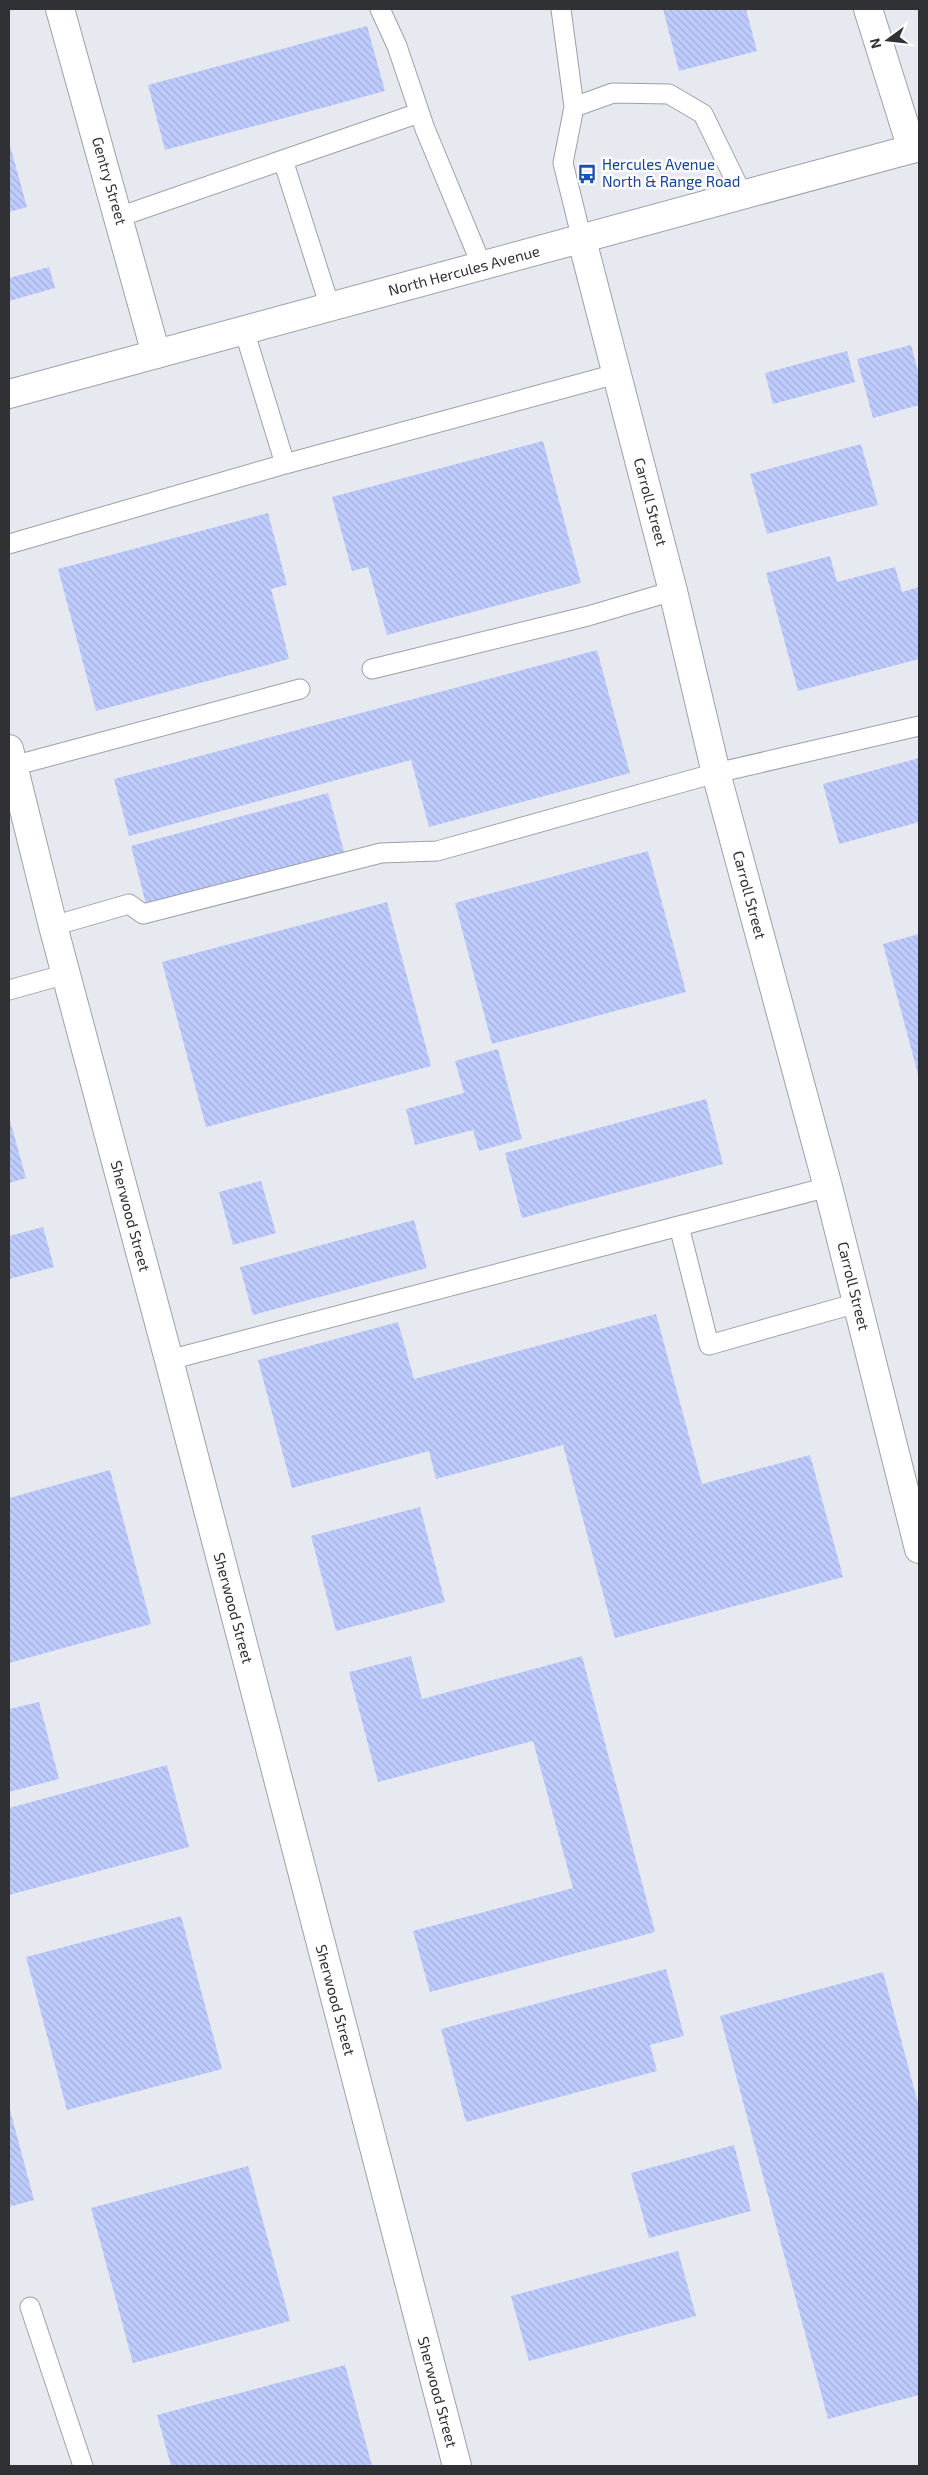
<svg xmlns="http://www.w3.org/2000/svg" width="928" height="2475" viewBox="0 0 928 2475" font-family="'Exo 2',sans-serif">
<defs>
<pattern id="building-back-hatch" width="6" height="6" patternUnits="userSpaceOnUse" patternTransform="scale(1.25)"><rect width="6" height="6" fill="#becbfd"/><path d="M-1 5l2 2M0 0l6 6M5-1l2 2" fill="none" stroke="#a4afd9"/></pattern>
</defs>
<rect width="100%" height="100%" fill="#e7e9f1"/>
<!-- building -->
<path fill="url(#building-back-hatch)" d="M 663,9 L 746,9 L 757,51 L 679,71 Z
M 367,26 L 385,91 L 165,150 L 148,85 Z
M 9,142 L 27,207 L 9,212 Z
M 49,267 L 55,288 L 9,301 L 9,278 Z
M 911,345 L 919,375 L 919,405 L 873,418 L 857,359 Z
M 847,351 L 855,382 L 773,404 L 765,373 Z
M 543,441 L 581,583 L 387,635 L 368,567 L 352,571 L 332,497 Z
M 861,444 L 878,505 L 767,534 L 750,474 Z
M 268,513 L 287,585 L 271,589 L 289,659 L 96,711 L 58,569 Z
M 830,556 L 837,582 L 895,567 L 902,592 L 919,587 L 919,659 L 798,691 L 766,573 Z
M 597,650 L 630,773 L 429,827 L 411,760 L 129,836 L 114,779 Z
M 919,758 L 919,822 L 839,844 L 823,784 Z
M 328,793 L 345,855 L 147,908 L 131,846 Z
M 648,851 L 686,992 L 492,1044 L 455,903 Z
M 387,902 L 431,1066 L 206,1127 L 162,962 Z
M 919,934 L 919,1078 L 883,944 Z
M 498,1049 L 522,1139 L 479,1151 L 473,1130 L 415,1145 L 406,1109 L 464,1093 L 455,1061 Z
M 706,1099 L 723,1164 L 522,1218 L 505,1153 Z
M 9,1117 L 26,1178 L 9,1183 Z
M 261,1181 L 276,1233 L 233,1245 L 219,1192 Z
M 414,1220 L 427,1268 L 253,1315 L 240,1267 Z
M 43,1227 L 54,1267 L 9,1279 L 9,1236 Z
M 656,1314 L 702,1484 L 810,1455 L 843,1577 L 615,1638 L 563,1445 L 436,1479 L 429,1451 L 292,1488 L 258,1360 L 398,1322 L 414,1379 Z
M 110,1470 L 151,1624 L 9,1663 L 9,1498 Z
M 420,1507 L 445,1602 L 336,1631 L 311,1536 Z
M 411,1656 L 422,1699 L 582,1656 L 655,1932 L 430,1992 L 413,1931 L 573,1888 L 533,1741 L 378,1782 L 349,1672 Z
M 39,1702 L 59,1779 L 9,1792 L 9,1709 Z
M 167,1765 L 189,1847 L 9,1895 L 9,1808 Z
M 181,1916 L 222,2069 L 67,2110 L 26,1957 Z
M 666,1969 L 684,2036 L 650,2045 L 657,2071 L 466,2122 L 441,2029 Z
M 883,1972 L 919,2107 L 919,2395 L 828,2419 L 720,2016 Z
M 9,2106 L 34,2200 L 9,2207 Z
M 734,2145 L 751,2211 L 649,2238 L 631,2173 Z
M 248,2166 L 290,2321 L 133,2363 L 91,2208 Z
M 678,2251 L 696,2316 L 529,2361 L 511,2296 Z
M 345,2365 L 372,2466 L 171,2466 L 157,2415 Z"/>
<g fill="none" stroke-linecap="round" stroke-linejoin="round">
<defs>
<path id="service" d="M 380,9 L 397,46 L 425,129 L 482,266
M 561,9 L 574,107 L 563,163 L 582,240
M 574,107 L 613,93 L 669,94 L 703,114 L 743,196
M 119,217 L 283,160
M 330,307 L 283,160 L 419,113
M 285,464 L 616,374
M 9,544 L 285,464 L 244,330
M 372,669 L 588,616 L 673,591
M 13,766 L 300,689
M 53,926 L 129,904 L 143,914 L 381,853 L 437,851 L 716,773 L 919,726
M 9,990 L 66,974
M 828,1187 L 679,1226 L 709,1345 L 857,1303
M 169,1360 L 679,1226
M 30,2307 L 83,2466"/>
<path id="minor" d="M 60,9 L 156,354
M 868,9 L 912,149
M 582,240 L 673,591 L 716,773 L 828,1187 L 919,1549
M 9,749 L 53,926 L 169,1360 L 457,2466"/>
<path id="tertiary" d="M 9,394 L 919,147"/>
</defs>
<!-- service casing -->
<use href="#service" stroke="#9ea0a7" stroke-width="21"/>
<!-- minor casing -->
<use href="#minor" stroke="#9ea0a7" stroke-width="30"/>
<!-- tertiary casing -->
<use href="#tertiary" stroke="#9ea0a7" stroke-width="30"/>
<!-- service -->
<use href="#service" stroke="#fff" stroke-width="19"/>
<!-- minor -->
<use href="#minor" stroke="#fff" stroke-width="28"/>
<!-- tertiary -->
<use href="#tertiary" stroke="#fff" stroke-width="28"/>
</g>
<!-- icons -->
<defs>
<symbol id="bus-bare" viewBox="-9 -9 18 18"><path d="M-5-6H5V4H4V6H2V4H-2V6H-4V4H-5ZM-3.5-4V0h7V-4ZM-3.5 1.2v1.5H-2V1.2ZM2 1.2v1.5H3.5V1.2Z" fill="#1a4fb4" stroke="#fff" stroke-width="2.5" paint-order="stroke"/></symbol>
</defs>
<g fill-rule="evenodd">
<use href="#bus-bare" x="573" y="160" width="28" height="28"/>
</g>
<g text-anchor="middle" stroke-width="5" stroke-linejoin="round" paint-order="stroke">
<!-- transit labels -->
<g font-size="15" fill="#164399" stroke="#fff" text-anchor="start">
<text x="602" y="170">Hercules Avenue<tspan x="602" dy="17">North &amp; Range Road</tspan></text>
</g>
<!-- street labels -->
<g font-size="15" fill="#303134" stroke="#fff">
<text transform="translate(109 181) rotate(74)" y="5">Gentry Street</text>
<text transform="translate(464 271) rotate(-15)" y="5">North Hercules Avenue</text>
<text transform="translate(650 502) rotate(75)" y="5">Carroll Street</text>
<text transform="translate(749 895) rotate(75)" y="5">Carroll Street</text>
<text transform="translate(130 1216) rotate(75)" y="5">Sherwood Street</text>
<text transform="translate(853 1286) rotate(76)" y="5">Carroll Street</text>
<text transform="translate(233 1608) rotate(75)" y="5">Sherwood Street</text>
<text transform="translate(335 2000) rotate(75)" y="5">Sherwood Street</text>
<text transform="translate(437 2392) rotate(75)" y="5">Sherwood Street</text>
</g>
</g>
<!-- border -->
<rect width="928" height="2475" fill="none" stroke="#303134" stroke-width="20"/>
<!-- north arrow -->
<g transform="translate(888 40) rotate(255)" stroke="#ffffff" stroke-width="4" paint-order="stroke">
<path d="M0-4L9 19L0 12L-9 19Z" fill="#303134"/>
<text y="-8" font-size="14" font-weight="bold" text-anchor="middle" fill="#303134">N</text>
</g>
</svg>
